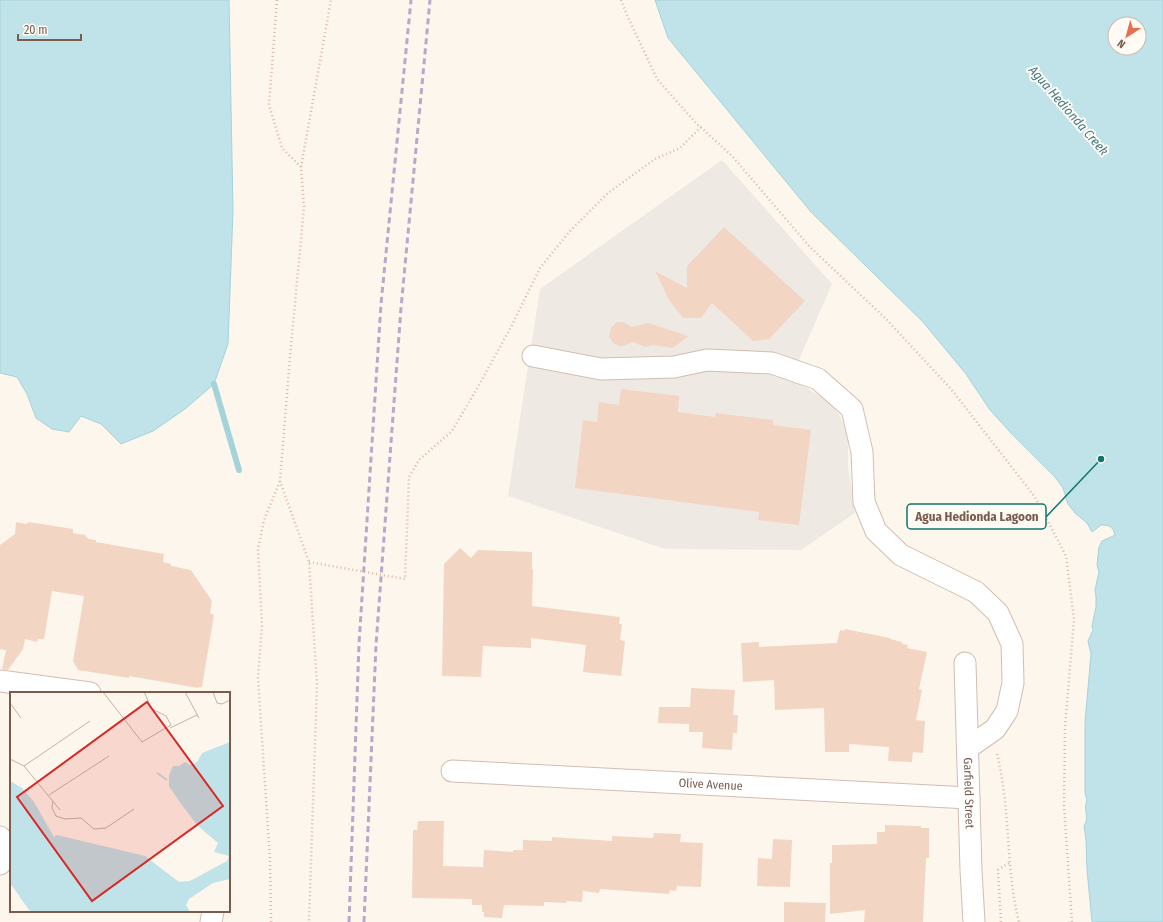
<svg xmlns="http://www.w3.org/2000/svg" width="1163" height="922" viewBox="0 0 1163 922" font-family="'Fira Sans Condensed',sans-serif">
<rect width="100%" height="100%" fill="#fdf6ec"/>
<!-- industrial -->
<path fill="#efe9e4" d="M 722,160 L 832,284 L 799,360 L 808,364 L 801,385 L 829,401 L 840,416 L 848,435 L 848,466 L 855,513 L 801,550 L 665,549 L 508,496 L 540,289 Z"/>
<!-- water -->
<path fill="#bfe3e8" stroke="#a5d3da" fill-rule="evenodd" d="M 0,0 L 229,0 L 233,211 L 228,344 L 214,384 L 185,409 L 153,431 L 121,444 L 101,424 L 81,416 L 69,432 L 52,429 L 36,418 L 27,394 L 17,377 L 0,373 Z
M 655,0 L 1163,0 L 1163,922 L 1092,922 L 1087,870 L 1086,840 L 1084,826 C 1090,817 1083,810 1087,800 L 1085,793 L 1085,722 L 1091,654 L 1088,641 L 1093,630 L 1092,626 L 1096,607 L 1096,597 L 1095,590 L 1099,572 L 1097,565 L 1099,547 L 1102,541 L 1115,535 C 1113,526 1109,525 1101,525 L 1092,532 L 1087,523 L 1075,513 L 1068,504 L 1063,488 L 1055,477 L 1011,433 L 990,410 L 966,374 L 923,322 L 811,212 L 668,38 ZM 1115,24 L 1139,24 L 1139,48 L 1115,48 Z"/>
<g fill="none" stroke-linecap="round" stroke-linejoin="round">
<!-- stream -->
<path stroke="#a5d3da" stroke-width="6" d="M 214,384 L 239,470"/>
</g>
<!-- building -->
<path fill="#f3d5c3" d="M 724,227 L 805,301 L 769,339 L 753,341 L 712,303 L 701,318 L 683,318 L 669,300 L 655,271 L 687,288 L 687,266 Z
M 617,322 L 623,322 L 632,327 L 648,323 L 688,336 L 677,345 L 672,348 L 653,345 L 645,347 L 633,342 L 623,346 L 619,346 L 613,343 L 609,336 L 611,328 Z
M 621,389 L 679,396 L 678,412 L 715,417 L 716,413 L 773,420 L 773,425 L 811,430 L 799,525 L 758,520 L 759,512 L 575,488 L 583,420 L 597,422 L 599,402 L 619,405 Z
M 16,522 L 26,524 L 29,522 L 73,529 L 73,533 L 85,535 L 88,539 L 96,540 L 96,542 L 164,554 L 163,562 L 171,564 L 171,566 L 191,570 L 212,601 L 210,613 L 214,615 L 202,687 L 199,687 L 198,688 L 129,676 L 129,678 L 78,670 L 73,661 L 84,596 L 52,591 L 44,639 L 38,639 L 37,642 L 25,639 L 23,649 L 8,670 L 2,669 L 6,650 L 0,649 L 0,545 L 15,534 Z
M 460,548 L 471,558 L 478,550 L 532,552 L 532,569 L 533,569 L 532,606 L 620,617 L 619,624 L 622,624 L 620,640 L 625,641 L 621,676 L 583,672 L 586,645 L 531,638 L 531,648 L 483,646 L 481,677 L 442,676 L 444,564 Z
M 845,629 L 890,638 L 890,639 L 902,642 L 902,644 L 908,645 L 907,648 L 927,652 L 919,689 L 922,690 L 916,720 L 925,721 L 923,753 L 913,752 L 912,762 L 888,761 L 889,747 L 849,744 L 849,752 L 825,752 L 824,708 L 775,710 L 774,680 L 743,682 L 741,643 L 759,642 L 759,647 L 837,643 L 840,630 L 844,631 Z
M 691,688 L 735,690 L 733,715 L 738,715 L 737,733 L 733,733 L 732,750 L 702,748 L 703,732 L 689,732 L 689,724 L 658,723 L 659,707 L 690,707 Z
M 418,821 L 444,821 L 443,866 L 483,867 L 484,850 L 513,852 L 513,850 L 523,850 L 523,840 L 552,841 L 552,837 L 612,841 L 612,836 L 653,838 L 654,833 L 681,834 L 680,842 L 703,843 L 701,887 L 677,886 L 676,891 L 670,890 L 669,894 L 600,889 L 599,893 L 583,891 L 582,902 L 567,901 L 566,903 L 544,902 L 544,906 L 504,905 L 502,918 L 484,917 L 484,912 L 482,912 L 482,905 L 472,905 L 472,899 L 412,898 L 413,830 L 417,830 Z
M 885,825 L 921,826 L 921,828 L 929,828 L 929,858 L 926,858 L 923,922 L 864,922 L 865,910 L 830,914 L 830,863 L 832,863 L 832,845 L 877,844 L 877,832 L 885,832 Z
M 773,839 L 792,840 L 790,887 L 757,886 L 758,858 L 772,859 Z
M 784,902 L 826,903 L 825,922 L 784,922 Z"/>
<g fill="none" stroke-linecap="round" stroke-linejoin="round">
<defs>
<g id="minor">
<path d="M 533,356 L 601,369 L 674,367 L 707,360 L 772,363 L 818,379 L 852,409 L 862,452 L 864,502 L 876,531 L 901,555 L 976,592 L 998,613 L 1012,644 L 1013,683 L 1007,711 L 995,729 L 968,748"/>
<path id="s1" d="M 965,663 L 971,870 L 974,922"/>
<path d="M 0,681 L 90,693"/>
<path id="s2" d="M 452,771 L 969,798"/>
<path d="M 0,837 L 2,860 L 0,864"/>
<path d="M 211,922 L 213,911"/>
</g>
</defs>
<!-- minor casing -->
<use href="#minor" stroke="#d1beb0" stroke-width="23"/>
<!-- path -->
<path stroke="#d9b8a5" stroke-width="2.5" stroke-dasharray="1 3" stroke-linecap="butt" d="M 277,0 L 269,105 L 282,148 L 301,167 L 304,207 L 290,357 L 280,481 L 309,562 L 317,684 L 309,922
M 621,0 L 627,15 L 657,79 L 695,122 L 732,156 L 809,246 L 886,319 L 951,389 L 1035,497 L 1066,556 L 1074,619 L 1065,727 L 1064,806 L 1072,922
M 301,167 L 331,0
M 309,562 L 405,579 L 409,477 L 419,460 L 452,431 L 479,385 L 510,329 L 540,268 L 570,231 L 608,193 L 655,159 L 680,148 L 701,127
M 997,754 C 1011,809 1005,867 1019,922
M 271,922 L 270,860 L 258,678 L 262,625 L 258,549 L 264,520 L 280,481
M 1001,922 L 998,870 L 1009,863"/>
<!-- minor -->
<use href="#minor" stroke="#fff" stroke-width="21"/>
<!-- rail -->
<path stroke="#b9a8c9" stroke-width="3" stroke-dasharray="6 4" stroke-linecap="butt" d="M 349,922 L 359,644 L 381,304 L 411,0
M 364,922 L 376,645 L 401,308 L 430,0"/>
</g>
<g text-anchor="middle" stroke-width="4" stroke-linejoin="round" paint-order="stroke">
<!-- street labels -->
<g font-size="12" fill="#7a5c4d" stroke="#fffaf3">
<text dy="4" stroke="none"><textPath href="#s2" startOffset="259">Olive Avenue</textPath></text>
<text dy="4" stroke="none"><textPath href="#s1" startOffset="130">Garfield Street</textPath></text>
</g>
<!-- water labels -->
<g font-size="13" font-style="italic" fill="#437c86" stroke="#fffaf3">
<text transform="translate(1069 110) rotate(49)" y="5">Agua Hedionda Creek</text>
</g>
</g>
<!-- overview -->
<g transform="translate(10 692)">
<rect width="220" height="220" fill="#fdf6ec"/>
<path d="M 220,50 L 220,187 L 203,191 L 179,207 L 176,213 L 180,220 L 22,220 L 19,218 L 0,191 L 0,89 L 12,96 L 24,110 L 44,145 L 47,143 L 135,164 L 169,190 L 180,189 L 217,169 L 219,164 L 204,160 L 208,151 L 188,134 L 169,109 L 159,94 L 159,83 L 163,74 L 169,74 L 175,70 L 180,73 L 187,70 L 192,61 Z" fill="#bfe3e8"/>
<path fill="none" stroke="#bfe3e8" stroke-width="2" d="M 147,81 L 157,88"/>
<path fill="none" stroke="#c5b3a7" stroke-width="1" d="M 93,0 L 132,50 L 161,33 L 156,24 L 142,17 L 134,0M 175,0 L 189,26M 203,0 L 207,11 L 212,12 L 220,8M 0,11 L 11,26M 160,36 L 187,23M 0,67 L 14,74 L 50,118M 14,74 L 80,29M 39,103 L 99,64M 43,109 L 42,116 L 46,124 L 55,127 L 71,126 L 84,137 L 96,136 L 124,117"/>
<path fill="#d62828" fill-opacity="0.15" stroke="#d62828" stroke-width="2" d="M 137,10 L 213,114 L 82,209 L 7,105 Z"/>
<rect width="220" height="220" fill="none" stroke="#7a5c4d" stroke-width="2"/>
</g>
<!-- callouts -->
<path fill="none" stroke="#0f766e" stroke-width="1.5" d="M1101 459L1046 517"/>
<circle fill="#0f766e" stroke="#fffaf3" stroke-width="1.5" cx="1101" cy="459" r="4"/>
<rect fill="#fffaf3" stroke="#0f766e" stroke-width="1.5" x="907" y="504" width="139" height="25" rx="4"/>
<g font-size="13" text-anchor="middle" font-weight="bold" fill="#7a5c4d">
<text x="977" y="521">Agua Hedionda Lagoon</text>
</g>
<!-- north arrow -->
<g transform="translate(1127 36) rotate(216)"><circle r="19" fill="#fffaf3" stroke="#cabbb1"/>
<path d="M0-3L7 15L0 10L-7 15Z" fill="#e76f51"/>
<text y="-6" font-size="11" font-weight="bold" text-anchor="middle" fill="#7a5c4d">N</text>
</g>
<!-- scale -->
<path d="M18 34v6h63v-6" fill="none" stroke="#7a5c4d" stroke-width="2"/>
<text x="24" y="34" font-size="12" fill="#7a5c4d" stroke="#fffaf3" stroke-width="3" paint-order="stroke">20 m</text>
</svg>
